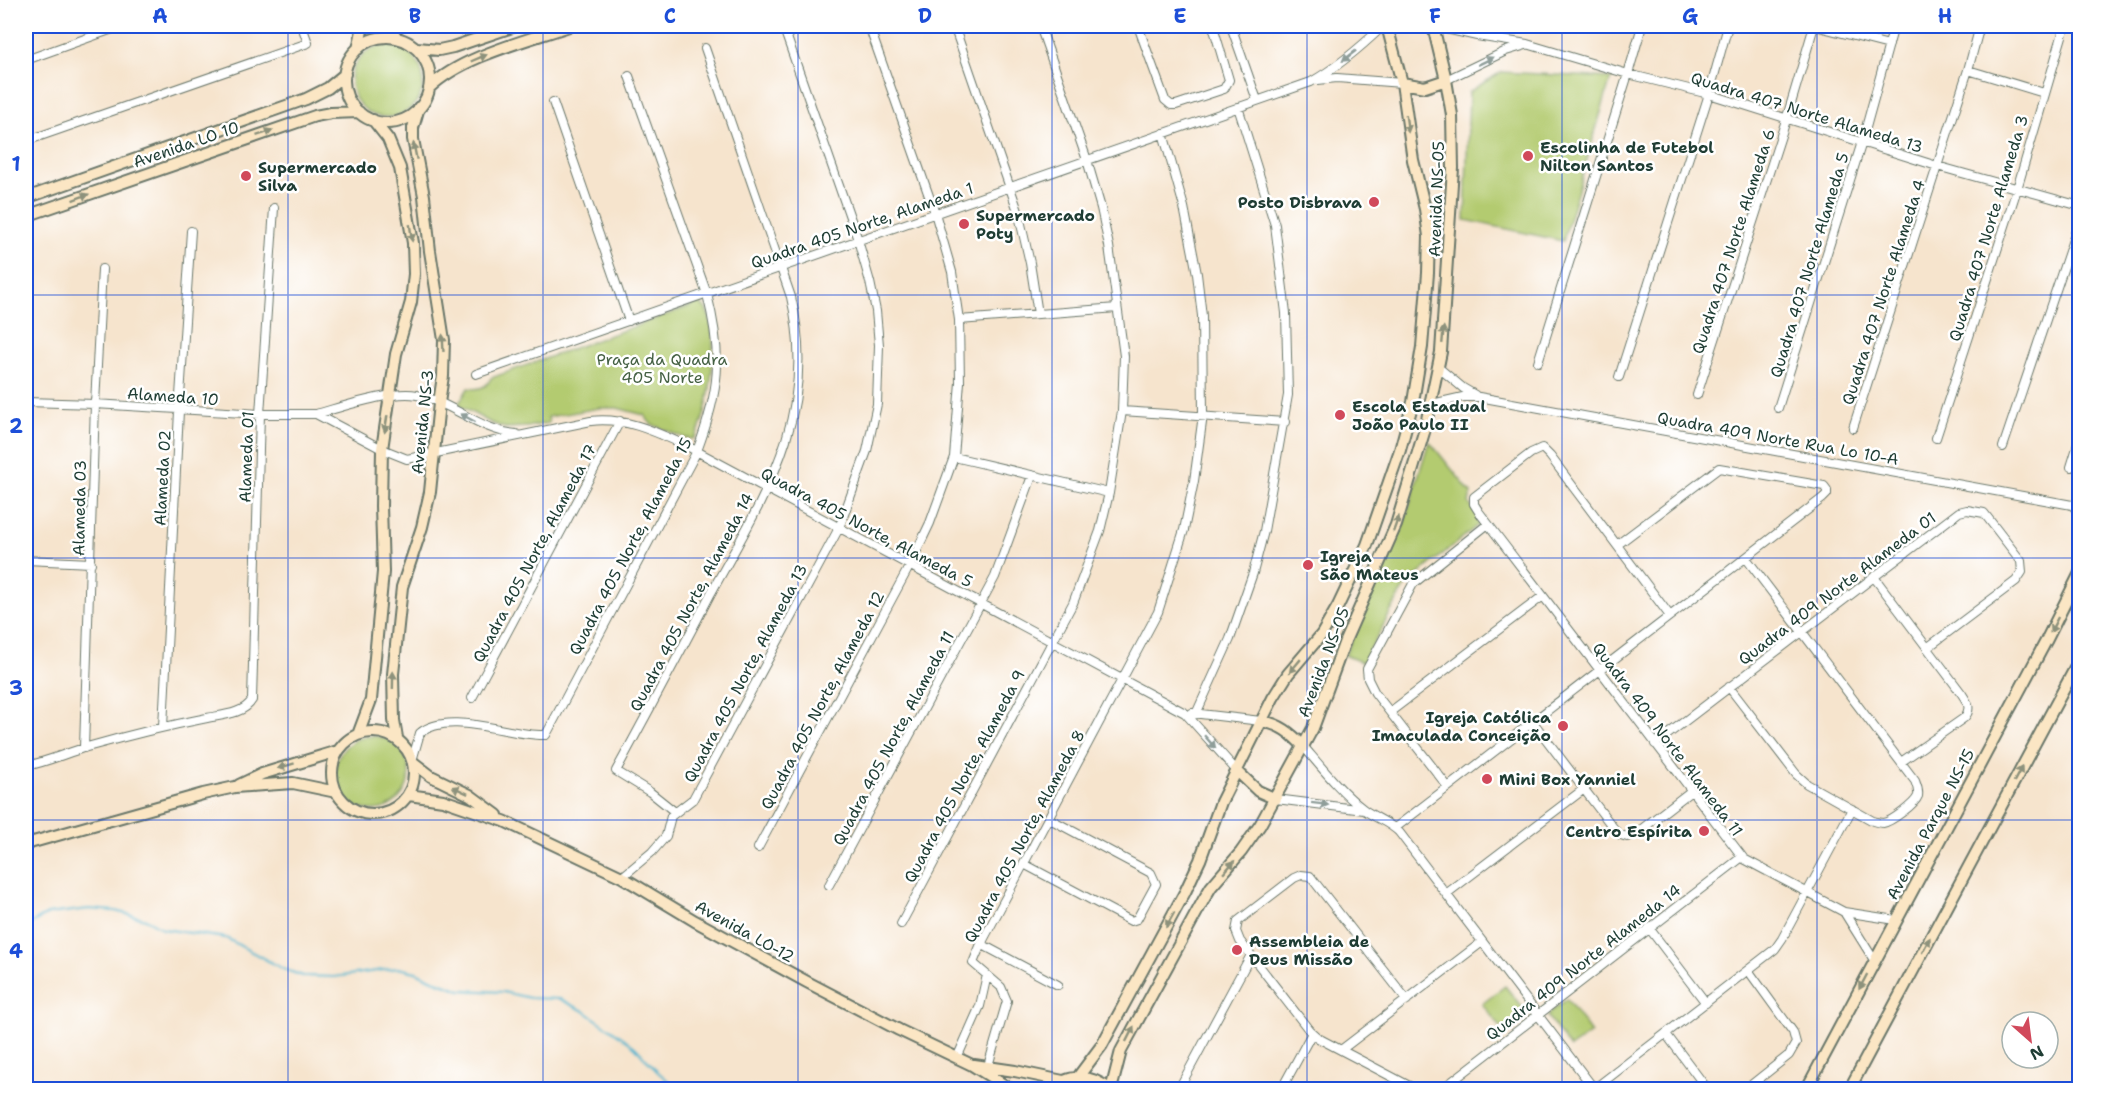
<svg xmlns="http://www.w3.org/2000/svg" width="2105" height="1115" viewBox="0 0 2105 1115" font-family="'Shantell Sans',sans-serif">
<rect width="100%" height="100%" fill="#fff"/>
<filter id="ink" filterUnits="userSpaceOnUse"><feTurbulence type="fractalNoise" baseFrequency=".0167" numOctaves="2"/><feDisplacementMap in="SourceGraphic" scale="12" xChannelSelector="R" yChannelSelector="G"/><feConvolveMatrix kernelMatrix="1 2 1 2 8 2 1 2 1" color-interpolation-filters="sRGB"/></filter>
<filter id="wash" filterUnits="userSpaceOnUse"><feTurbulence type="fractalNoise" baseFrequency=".008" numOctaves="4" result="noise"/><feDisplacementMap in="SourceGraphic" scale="24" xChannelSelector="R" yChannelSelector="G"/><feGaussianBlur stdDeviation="1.35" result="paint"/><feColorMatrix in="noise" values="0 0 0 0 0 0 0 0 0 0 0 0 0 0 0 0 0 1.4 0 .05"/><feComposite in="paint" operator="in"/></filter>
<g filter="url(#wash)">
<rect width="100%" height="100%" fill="#f6e4cd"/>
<!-- green -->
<path fill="#b3cb6f" stroke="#698452" stroke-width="1.5" d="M351 81a36 36 0 1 1 72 0a36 36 0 1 1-72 0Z
M 1501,72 L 1611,78 L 1563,241 L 1465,220 L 1469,92 Z
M 699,303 C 725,314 710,419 694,439 L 685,438 L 651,424 L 644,415 L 617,408 L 599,408 L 548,417 L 549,423 L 527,427 L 505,428 L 491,423 L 458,405 L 468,388 C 478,390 487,388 491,378 Z
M 1429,441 L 1471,493 L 1469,503 C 1473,510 1482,517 1478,525 L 1410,581 L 1403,589 L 1363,663 L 1345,655 L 1403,526 Z
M335 773a37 37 0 1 1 74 0a37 37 0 1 1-74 0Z
M 1505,986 L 1526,1012 L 1504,1031 L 1482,1004 Z
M 1567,999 L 1591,1033 L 1570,1048 L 1548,1017 L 1550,1012 Z"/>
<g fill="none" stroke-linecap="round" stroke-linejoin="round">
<!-- stream -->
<path stroke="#4fb4ce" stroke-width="2" d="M 26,926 L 48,914 L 89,909 L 115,911 L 146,919 L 163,929 L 226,938 L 283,969 L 303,976 L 334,977 L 398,968 L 416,972 L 433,980 L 461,990 L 503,992 L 530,998 L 560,999 L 584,1011 L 622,1037 L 635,1047 L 658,1072 L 679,1090"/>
</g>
</g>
<g filter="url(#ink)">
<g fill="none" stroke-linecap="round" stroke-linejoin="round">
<defs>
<path id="street" d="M 954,26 L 1018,211 L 1030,263 L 1038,314
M 1138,26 L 1165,100 L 1171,105 L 1176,105 L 1224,89 L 1229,80 L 1213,26
M 1231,26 L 1257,100
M 1433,26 L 1477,36 L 1527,44 L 1628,74 L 1709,94 L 1937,166 L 2080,206
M 1815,26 L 1889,45
M 26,60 L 121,26
M 1968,70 L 2044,93
M 1318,80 L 1337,78 L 1402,83
M 1446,80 L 1506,51 L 1526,45
M 553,102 L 629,321
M 26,141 L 308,43 L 302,26
M 26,300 L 26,299
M 959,320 L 1117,308
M 1538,362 L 1628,74 L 1642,26
M 1439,368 L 1463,388 L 1475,395
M 476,374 L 1311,82 C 1338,67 1361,47 1383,26
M 1619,377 L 1709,94 L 1728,26
M 1697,395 L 1787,117 L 1814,26
M 26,402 L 95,404 L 260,414 L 316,414 L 382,449 L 407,459 L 591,421 C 626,417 656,432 687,446 L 1185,713 L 1236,770
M 1432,404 L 1463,397 L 1479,397 L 2072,505 L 2080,503
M 1778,408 L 1862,142 L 1894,26
M 1122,411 L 1285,422
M 316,414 C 342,407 392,390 417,395 C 452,402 478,430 516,434
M 1853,428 L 1968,70 L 1980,26
M 1936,438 L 2017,189 L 2065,26
M 2003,447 L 2080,219
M 954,457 L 1109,493
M 2071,467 L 2080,438
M 2072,505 L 2080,513
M 26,560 L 91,563
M 1874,577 L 1962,694 C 1968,703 1972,709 1964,718 L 1901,762
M 1670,616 L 1550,456 L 1542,448 L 1531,453 L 1474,497 L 1474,504 L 1479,512 L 1744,859 L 1844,912 L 1896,920
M 1729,687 L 1796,774 L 1807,784 L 1873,821 C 1877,822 1879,823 1883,823 C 1891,822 1915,804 1918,796 C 1919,790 1917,786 1915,781 L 1746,558
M 472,698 L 620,421
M 1390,712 L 1543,596
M 1192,713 L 1261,721
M 1196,714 L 1230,639 L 1253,573 L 1264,531 L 1288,395 L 1286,313 L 1275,225 L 1238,107
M 1533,722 L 1618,834 L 1627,837 L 1634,835 L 1691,791
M 163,727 L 179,411 L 191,231
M 1655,744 L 1959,512 L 1967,510 L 1984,513 L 2021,561 L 2022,572 L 2016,581 L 1927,648
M 1304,747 C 1322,768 1341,792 1363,809 C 1375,818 1389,822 1399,832 L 1595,1090
M 84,748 L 95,404 L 102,269
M 412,761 L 420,733 C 449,709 512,737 546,735 L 697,451 C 720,390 723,357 707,294 L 629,76
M 26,766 C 47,762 66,753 87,747 C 126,736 166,726 207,718 C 222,715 244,714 252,700 L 260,414 L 274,208
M 1448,787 L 1375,693 L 1368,679 L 1367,669 L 1413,584 L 1488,524
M 1276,799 L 1364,810
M 675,812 L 650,792 L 616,771 C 648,712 680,653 711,593 C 765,495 819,415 791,297 L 705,48
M 1395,828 L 1823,498 L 1827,494 L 1827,490 L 1824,486 L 1719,468 L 1617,545
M 758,848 L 910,565 L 930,523 L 954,457 L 960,382 L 959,320 L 952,272 L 935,213 L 869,26
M 1024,864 L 1131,921 L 1137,919 L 1156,884 L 1151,873 L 1048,818
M 622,877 L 652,852 L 666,836 L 671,816 L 693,799 L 839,528 L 867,451 L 877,404 L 879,345 L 876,311 L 870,282 L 858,240 L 783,26
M 829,885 L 995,577 L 1032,476
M 1446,894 L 1584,789
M 1844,912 L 1874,960
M 901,924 L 1073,603 L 1100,531 L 1109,493 L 1122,411 L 1124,356 L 1109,246 L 1101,208 L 1087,160 L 1040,26
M 1649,928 L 1706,1003
M 981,944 L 1058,985
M 1407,1000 L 1310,876 L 1301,875 L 1294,878 L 1238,921 L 1236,931 L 1240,941 L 1309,1030 L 1318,1038 L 1417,1090
M 1666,1034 L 1708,1090
M 1341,1050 L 1482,942
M 957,1058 L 980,1006 L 987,975
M 988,1066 L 1007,1001 L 1001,987 L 973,963 L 981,944 L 1158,612 L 1184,530 L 1194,481 L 1203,415 L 1202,316 L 1197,274 L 1184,207 L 1163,133
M 1594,1089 L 1775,949 L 1782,939 L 1852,809
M 1181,1090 L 1182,1083 L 1251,955
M 1281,1090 L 1312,1033
M 1441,1090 L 1742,857
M 1745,1090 L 1789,1055 L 1796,1043 L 1793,1032 L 1748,970"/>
<path id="secondary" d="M 389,26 L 397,38
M344 80a43 43 0 1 1 86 0a43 43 0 1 1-86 0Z
M 417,48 L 439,50 L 453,47 L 515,26
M 358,49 L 363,26
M 1402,83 L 1425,87 L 1446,80
M 429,88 C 462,56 526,41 569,26
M 26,198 L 306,99 L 328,88 L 345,74
M 26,216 L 315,116 L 331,113 L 359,112
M 1261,721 C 1280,724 1291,733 1304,747
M332 773a41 41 0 1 1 82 0a41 41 0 1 1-82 0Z
M 359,732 L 371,700 L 383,572 L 381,506 L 382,449 L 396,354 L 411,302 L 414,274 L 413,243 L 400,168 L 388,139 L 373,120
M 397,738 L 394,720 L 393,674 L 402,587 L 422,527 L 430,492 L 439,403 L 443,376 L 444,340 L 430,251 L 424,196 L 413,139 L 413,128 L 419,107
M 414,763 L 431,776 L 470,795 L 497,815
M 1236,770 L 1258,791 L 1276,799
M 239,785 L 262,774 L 338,751
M 409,795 L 443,800 L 504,821 L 622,877 L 695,921 L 807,982 L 899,1030 L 972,1065 L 1012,1090
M 26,844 L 203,794 L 235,787 L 293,783 L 336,792
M 974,1065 L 1015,1071 L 1063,1081
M 1078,1077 L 1102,1045 L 1185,892 L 1200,860 L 1221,802 L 1273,698 L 1288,674 L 1322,634 L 1338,606 L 1367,545 L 1400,450 L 1413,402 L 1422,347 L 1428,273 L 1429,236 L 1425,209 L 1413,160 L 1402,83 L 1387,26
M 1052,1090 C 1069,1073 1092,1074 1110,1090
M 1111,1090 L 1121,1051 L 1204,899 L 1211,887 L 1241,852 L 1260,825 L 1313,728 L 1345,641 L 1396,525 L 1425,429 L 1441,352 L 1453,168 L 1452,115 L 1446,80 L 1433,26
M 1806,1090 L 2046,641 L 2080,573
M 1849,1090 L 2080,659"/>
</defs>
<!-- street casing -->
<use href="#street" stroke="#6a776a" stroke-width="10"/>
<!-- secondary casing -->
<use href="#secondary" stroke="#6a776a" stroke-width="14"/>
<!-- street -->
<use href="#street" stroke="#fff" stroke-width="8"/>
<!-- secondary -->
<use href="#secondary" stroke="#fbe6c4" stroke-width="10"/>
</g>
<!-- one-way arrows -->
<defs><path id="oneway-solid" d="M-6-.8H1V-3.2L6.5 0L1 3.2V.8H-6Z" transform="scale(1.5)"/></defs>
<g fill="#8f9e9a">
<use href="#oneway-solid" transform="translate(1349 56) rotate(142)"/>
<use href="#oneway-solid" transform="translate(1486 61) rotate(-26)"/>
<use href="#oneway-solid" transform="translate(468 418) rotate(-152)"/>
<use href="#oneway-solid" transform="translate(1210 742) rotate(49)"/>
<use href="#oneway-solid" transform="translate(1320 804) rotate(7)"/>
</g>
<g fill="#8d927c">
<use href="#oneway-solid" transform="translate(479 58) rotate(-23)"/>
<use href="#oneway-solid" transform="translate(1407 124) rotate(82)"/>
<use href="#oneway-solid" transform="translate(265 133) rotate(-19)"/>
<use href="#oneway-solid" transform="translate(415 151) rotate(-101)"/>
<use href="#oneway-solid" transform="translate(81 197) rotate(-20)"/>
<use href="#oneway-solid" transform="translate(411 233) rotate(82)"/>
<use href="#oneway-solid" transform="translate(1443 335) rotate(-85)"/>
<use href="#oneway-solid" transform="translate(443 343) rotate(-93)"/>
<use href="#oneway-solid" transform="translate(386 424) rotate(99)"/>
<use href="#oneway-solid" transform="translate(1396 524) rotate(-70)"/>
<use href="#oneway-solid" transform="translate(2054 625) rotate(117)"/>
<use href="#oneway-solid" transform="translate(1295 666) rotate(130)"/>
<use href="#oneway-solid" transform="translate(393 680) rotate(-89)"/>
<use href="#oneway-solid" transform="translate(286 766) rotate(163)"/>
<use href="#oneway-solid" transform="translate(2018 774) rotate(-62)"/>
<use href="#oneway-solid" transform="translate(460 790) rotate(-155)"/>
<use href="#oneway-solid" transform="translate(1229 867) rotate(-49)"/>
<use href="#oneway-solid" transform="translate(1170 920) rotate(119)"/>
<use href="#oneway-solid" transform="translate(1926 945) rotate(-62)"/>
<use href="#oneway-solid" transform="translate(1863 982) rotate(118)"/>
<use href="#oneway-solid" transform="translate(1130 1034) rotate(-63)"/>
</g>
</g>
<!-- grid -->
<path fill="none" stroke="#1d4ed8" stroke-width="1.5" stroke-opacity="0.55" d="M 288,26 L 288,1090M 543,26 L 543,1090M 798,26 L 798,1090M 1052,26 L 1052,1090M 1307,26 L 1307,1090M 1562,26 L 1562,1090M 1817,26 L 1817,1090M 26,295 L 2080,295M 26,558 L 2080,558M 26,820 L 2080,820"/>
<!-- markers -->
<g fill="#d1495b" stroke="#fff" stroke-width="2">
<circle cx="1528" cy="156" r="6"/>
<circle cx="246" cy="176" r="6"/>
<circle cx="1374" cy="202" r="6"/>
<circle cx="964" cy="224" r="6"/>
<circle cx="1340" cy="415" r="6"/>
<circle cx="1308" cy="565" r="6"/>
<circle cx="1563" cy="726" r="6"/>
<circle cx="1487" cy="779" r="6"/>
<circle cx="1704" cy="831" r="6"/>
<circle cx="1237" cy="950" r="6"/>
</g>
<g text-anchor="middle" stroke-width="5" stroke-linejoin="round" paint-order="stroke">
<!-- street labels -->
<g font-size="16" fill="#1f3d34" stroke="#fff">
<text transform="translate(1807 112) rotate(17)" y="6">Quadra 407 Norte Alameda 13</text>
<text transform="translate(186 144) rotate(-19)" y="6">Avenida LO 10</text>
<text transform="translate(1436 199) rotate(-88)" y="6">Avenida NS-05</text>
<text transform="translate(862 225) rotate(-19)" y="6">Quadra 405 Norte, Alameda 1</text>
<text transform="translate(1988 228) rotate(-73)" y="6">Quadra 407 Norte Alameda 3</text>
<text transform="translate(1733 241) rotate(-72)" y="6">Quadra 407 Norte Alameda 6</text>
<text transform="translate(1809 265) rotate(-73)" y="6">Quadra 407 Norte Alameda 5</text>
<text transform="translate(1883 292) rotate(-72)" y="6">Quadra 407 Norte Alameda 4</text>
<text transform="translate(173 396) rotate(4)" y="6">Alameda 10</text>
<text transform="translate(422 422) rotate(-84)" y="6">Avenida NS-3</text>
<text transform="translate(1778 438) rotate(10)" y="6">Quadra 409 Norte Rua Lo 10-A</text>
<text transform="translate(246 457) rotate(-88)" y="6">Alameda 01</text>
<text transform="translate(162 478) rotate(-87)" y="6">Alameda 02</text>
<text transform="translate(79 508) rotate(-89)" y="6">Alameda 03</text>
<text transform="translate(867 527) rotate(28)" y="6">Quadra 405 Norte, Alameda 5</text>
<text transform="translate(630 546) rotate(-62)" y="6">Quadra 405 Norte, Alameda 15</text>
<text transform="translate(534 553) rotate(-62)" y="6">Quadra 405 Norte, Alameda 17</text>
<text transform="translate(1837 588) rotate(-37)" y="6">Quadra 409 Norte Alameda 01</text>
<text transform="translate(691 602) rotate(-62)" y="6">Quadra 405 Norte, Alameda 14</text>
<text transform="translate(1323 662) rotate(-69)" y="6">Avenida NS-05</text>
<text transform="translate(745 673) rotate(-62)" y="6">Quadra 405 Norte, Alameda 13</text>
<text transform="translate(822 700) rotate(-62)" y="6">Quadra 405 Norte, Alameda 12</text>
<text transform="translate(893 738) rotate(-62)" y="6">Quadra 405 Norte, Alameda 11</text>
<text transform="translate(1668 739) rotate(53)" y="6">Quadra 409 Norte Alameda 11</text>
<text transform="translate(964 776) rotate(-62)" y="6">Quadra 405 Norte, Alameda 9</text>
<text transform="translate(1930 824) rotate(-62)" y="6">Avenida Parque NS-15</text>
<text transform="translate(1024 836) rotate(-62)" y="6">Quadra 405 Norte, Alameda 8</text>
<text transform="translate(745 931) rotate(29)" y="6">Avenida LO-12</text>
<text transform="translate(1583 962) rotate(-38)" y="6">Quadra 409 Norte Alameda 14</text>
</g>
<!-- poi labels -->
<g font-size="16" font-weight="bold" fill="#1f3d34" stroke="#fff" text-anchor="start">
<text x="1540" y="153">Escolinha de Futebol<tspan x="1540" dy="18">Nilton Santos</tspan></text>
<text x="258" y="173">Supermercado<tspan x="258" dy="18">Silva</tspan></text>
<text x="1362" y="208" text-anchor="end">Posto Disbrava</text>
<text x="976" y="221">Supermercado<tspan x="976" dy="18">Poty</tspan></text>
<text x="1352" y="412">Escola Estadual<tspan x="1352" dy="18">João Paulo II</tspan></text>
<text x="1320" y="562">Igreja<tspan x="1320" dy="18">São Mateus</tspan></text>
<text x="1551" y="723" text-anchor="end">Igreja Católica<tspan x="1551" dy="18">Imaculada Conceição</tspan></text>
<text x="1499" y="785">Mini Box Yanniel</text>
<text x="1692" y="837" text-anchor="end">Centro Espírita</text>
<text x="1249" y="947">Assembleia de<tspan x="1249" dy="18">Deus Missão</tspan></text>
</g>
<!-- park labels -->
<g font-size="16" fill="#446043" stroke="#fff">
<text x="662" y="365">Praça da Quadra<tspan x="662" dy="18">405 Norte</tspan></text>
</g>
</g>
<!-- margin -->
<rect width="2105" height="1115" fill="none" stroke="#fff" stroke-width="66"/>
<!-- north arrow -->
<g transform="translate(2030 1040) rotate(152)"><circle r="28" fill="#ffffff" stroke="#a5b1ae" stroke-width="1.5"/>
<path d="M0-4.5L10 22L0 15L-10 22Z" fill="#d1495b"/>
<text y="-9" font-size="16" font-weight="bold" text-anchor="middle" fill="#1f3d34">N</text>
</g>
<rect x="33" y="33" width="2039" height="1049" fill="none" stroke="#1d4ed8" stroke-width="2"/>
<g font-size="20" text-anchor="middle" font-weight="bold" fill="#1d4ed8">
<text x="160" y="23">A</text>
<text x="415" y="23">B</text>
<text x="670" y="23">C</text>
<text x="925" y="23">D</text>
<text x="1180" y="23">E</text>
<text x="1435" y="23">F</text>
<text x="1690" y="23">G</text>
<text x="1945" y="23">H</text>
<text x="16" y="171">1</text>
<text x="16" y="433">2</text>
<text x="16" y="695">3</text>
<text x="16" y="958">4</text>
</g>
</svg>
